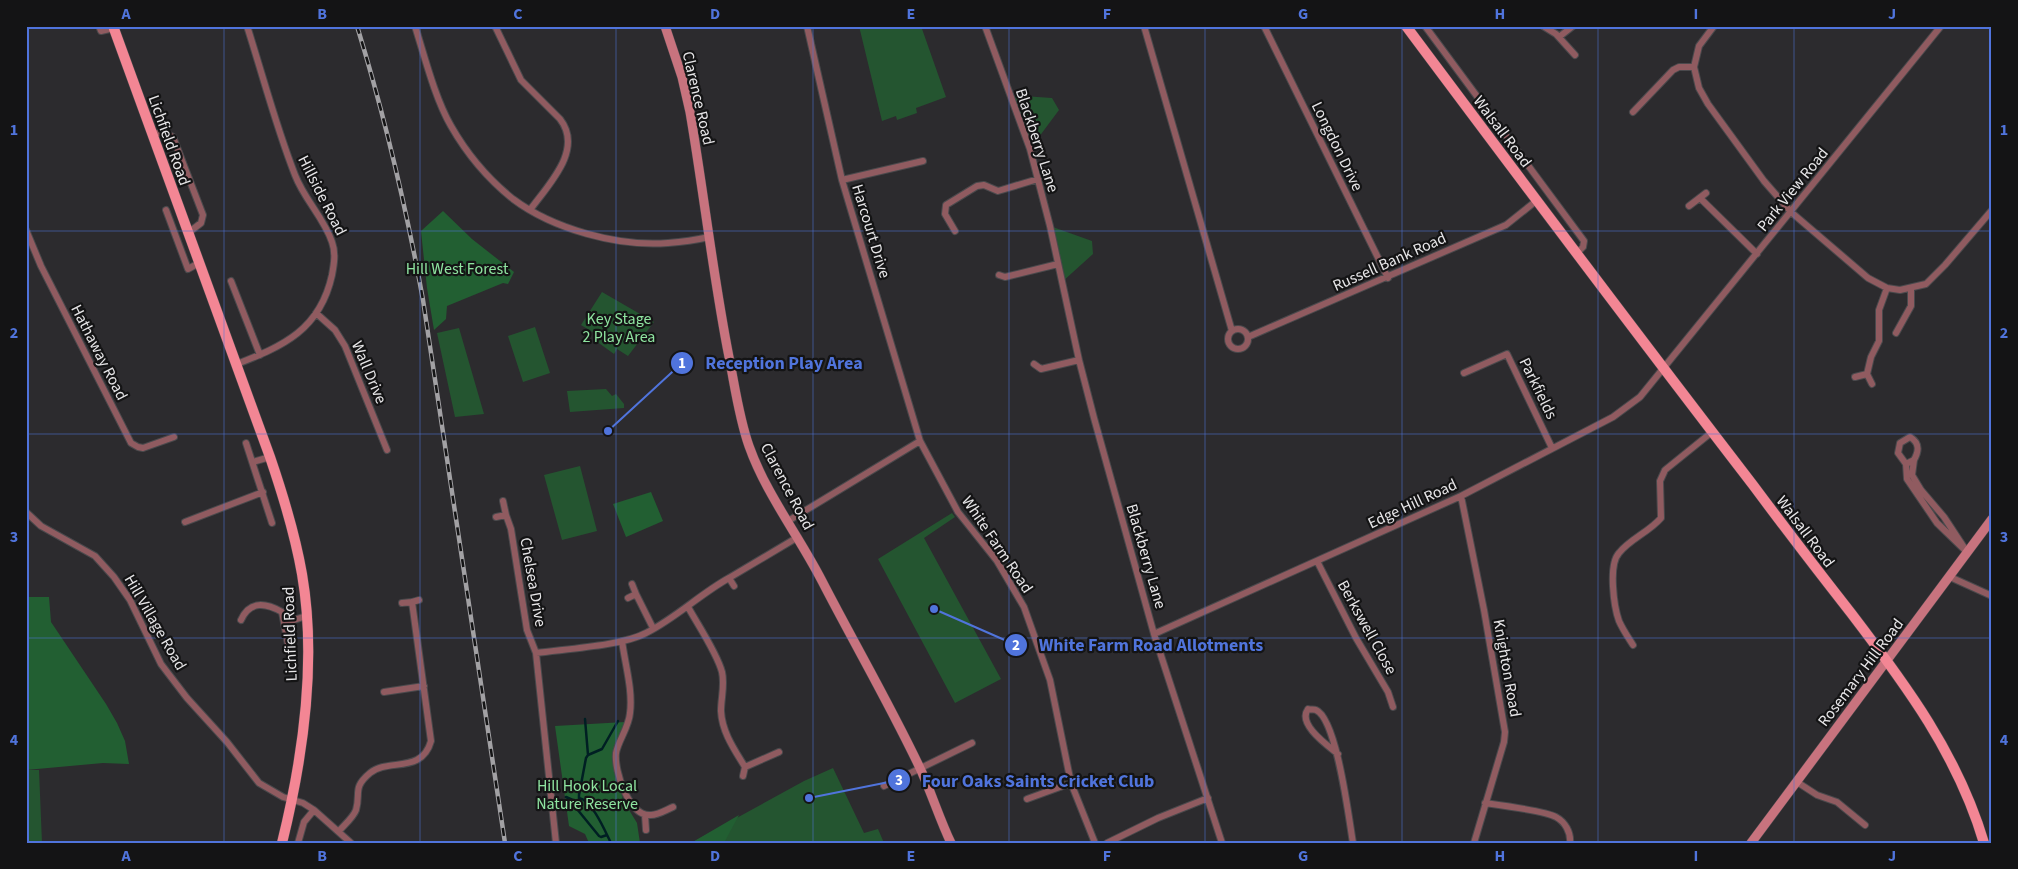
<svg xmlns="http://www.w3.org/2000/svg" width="2018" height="869" viewBox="0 0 2018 869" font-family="'Source Sans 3',sans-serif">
<rect width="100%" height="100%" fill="#2c2b2e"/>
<!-- green -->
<path fill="#245530" d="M 859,26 L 921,26 L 946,97 L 916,108 L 917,113 L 897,120 L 896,116 L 882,121 Z
M 1009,95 L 1052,98 L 1059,110 L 1030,149 Z
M 1050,226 L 1092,241 L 1093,254 L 1062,282 Z
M 602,292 L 654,322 L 628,356 L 617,349 L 614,354 L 596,341 L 599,336 L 581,325 Z
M 535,327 L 550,373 L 523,382 L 508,336 Z
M 459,328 L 484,414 L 455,417 L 437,333 Z
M 606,389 L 612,396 L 616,394 L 624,404 L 624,408 L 570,412 L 567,391 Z
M 580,466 L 597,531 L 562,540 L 544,475 Z
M 952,513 L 955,517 L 924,538 L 1001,679 L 955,703 L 878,559 Z
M 833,768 L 864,833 L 878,829 L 884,843 L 691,843 L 804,781 Z
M 26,770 L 39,770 L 42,843 L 26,843 Z"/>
<!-- forest -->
<path fill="#225f32" d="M 443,211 L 472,239 L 514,272 L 508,284 L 503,283 L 447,306 L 446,319 L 434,330 L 427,288 L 421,231 Z
M 651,492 L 663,521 L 626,537 L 613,504 Z
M 26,597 L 49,597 L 51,622 L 106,704 L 117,723 L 125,741 L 129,764 L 103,763 L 26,770 L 26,640 L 29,609 L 26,605 Z
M 625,722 L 612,754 L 623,800 L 637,823 L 640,843 L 589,843 L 585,834 L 569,826 L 555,726 Z
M 739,815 L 724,843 L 691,843 Z"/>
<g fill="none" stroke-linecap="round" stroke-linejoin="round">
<!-- stream -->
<path stroke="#001f23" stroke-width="2.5" d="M 585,719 L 588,755
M 566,797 L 575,801 L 577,809 L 599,836 L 601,837 L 607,835
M 611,843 C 605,831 592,800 579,798 L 579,795 L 586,758 L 588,755 L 602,749 L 618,721"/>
<defs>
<path id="street" d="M 99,26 L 101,31 L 114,28
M 415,26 C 425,58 435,98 451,126 C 467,154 488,179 513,199 C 553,229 618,247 668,243 C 682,242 696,240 709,237
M 495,26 L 521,80 L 560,119 C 584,150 548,185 530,210
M 807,26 L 842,180 L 920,441
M 985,26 L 1030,149 L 1050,226 L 1079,360 L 1094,418 L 1154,634 L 1222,843
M 1144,26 L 1232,331
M 1264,26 L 1388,278
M 1425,26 L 1584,241 L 1583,247 L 1577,253
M 1543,26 L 1556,34 L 1575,55
M 1714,26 L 1699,46 L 1694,67 L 1699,88 L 1708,104 L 1764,181 L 1791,212 L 1868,278 L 1887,288 L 1900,290 L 1926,284 L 1945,265 L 1992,210
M 1559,37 L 1573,26
M 1633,112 L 1673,70 L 1679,67 L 1694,67
M 152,134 L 164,132 L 173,137 L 203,215 L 201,223 L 188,233
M 842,180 L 923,161
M 1700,198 L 1757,254
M 1689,206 L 1706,193
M 166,210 L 188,269 L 199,263
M 26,230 L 41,266 L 131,443 L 138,447 L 143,448 L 174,437
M 955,231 L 945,214 L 946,205 L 977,186 L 984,185 L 998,191 L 1038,179
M 999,275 L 1005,277 L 1058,264
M 231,281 L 260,355
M 316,313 L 335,330 L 345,346 L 387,450
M1228 339a10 10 0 1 1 20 0a10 10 0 1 1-20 0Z
M 1896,333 L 1911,306 L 1911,289
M 1248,337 L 1506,225 L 1536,201
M 237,364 C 283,346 320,330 332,275 C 334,264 336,253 332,242 C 324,218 304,199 295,175 C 276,127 263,76 247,26
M 1034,364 L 1041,369 L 1079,360
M 1464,373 L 1507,354 L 1552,448
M 1867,374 L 1872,384
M 1855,377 L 1867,374 L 1871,357 L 1879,341 L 1879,310 L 1887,288
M 246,443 L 272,523
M 253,462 L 270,457
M 1906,464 L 1914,460 C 1919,451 1920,443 1910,437 L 1900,443 L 1898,453 L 1906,464 L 1907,479 L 1937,523 L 1967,552 L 1944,517 L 1921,490 L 1912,475 L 1914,460
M 1461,496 L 1484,610 L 1505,732 L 1504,742 L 1474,843
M 26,512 L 41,526 L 95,556 L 114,577 L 130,600 L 161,664 L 187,698 L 227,742 L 259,783 L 283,797 L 303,803 L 314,810 L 351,843
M 506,515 L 511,529 L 527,630 L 536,653 L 556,843
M 496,517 L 506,515 L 503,501
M 788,521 L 920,441 L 958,512 L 997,561 L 1024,607 L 1050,680 L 1071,783 L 1095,843
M 185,522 L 263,492
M 1317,561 L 1356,638 L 1388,692 L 1393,707
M 1950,577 L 1992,596
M 734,586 L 729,578 L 798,537
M 636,594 L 653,628
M 628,598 L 636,594 L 632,584
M 402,603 L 412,602
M 688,607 C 698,625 717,653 722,672 C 725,685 721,698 721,711 C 722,732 734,749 745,767
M 241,620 C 250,600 266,603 282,612 L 290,655
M 285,623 L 306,616
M 1154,634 L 1461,496 L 1613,417 L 1640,397 L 1941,26
M 622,641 C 625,664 633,690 630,713 C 629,727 618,741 616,753 C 614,771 629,817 651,815 C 658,815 666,810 673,807
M 1633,645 C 1628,637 1623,630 1619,621 C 1614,607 1608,565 1619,553 C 1630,539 1649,532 1661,518 L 1660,481 L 1665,470 L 1712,432
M 536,653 C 564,649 622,646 646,633 C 676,618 700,594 729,578
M 384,692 L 424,686
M 1338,754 C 1327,745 1297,724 1308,709 C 1311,710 1314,709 1316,710 C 1337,719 1349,820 1353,843
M 743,776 L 745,767 L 779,752
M 1797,782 L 1817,795 L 1837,802 L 1865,825
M 884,786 L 972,743
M 1027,799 L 1071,783
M 1485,803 C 1499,805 1546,811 1556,817 C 1565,822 1571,832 1570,843
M 645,815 L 646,830
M 339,831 C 344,825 353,818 356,810 C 361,793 352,788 370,773 C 388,758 422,774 431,741 L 412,602 L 419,600
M 298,843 L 304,822 L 314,810
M 1107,843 L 1158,818 L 1208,798"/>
<path id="secondary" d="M 665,26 L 682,77 L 690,112 C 704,194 713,276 729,357 C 735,387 739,418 749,446 C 766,494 799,536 822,581 C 854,643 889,703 919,766 C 931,791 939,818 951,843
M 1751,843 L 1992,519"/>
<path id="primary" d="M 113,26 L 270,457 C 283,495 295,534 302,574 C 317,661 303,758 282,843
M 1406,26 C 1521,180 1636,333 1753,485 C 1785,528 1818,571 1851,613 C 1906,685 1958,755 1984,843"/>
</defs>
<!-- street casing -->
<use href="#street" stroke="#4a494c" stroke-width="8"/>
<!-- secondary casing -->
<use href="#secondary" stroke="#4a494c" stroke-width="10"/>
<!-- primary casing -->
<use href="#primary" stroke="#4a494c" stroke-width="11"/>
<!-- street -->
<use href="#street" stroke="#905b60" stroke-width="6"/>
<!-- secondary -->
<use href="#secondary" stroke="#c8737e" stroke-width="9"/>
<!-- primary -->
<use href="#primary" stroke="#f38694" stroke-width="10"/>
<defs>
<path id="rail" d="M 357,26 C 385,117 406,207 423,300 L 505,843"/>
</defs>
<!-- rail casing -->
<use href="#rail" stroke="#a2a1a4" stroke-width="4.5"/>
<!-- rail -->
<use href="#rail" stroke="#141415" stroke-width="2.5" stroke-dasharray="8" stroke-linecap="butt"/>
</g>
<!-- grid -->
<path fill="none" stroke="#5074dc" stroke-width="1" stroke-opacity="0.55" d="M 224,26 L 224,843M 420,26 L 420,843M 616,26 L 616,843M 813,26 L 813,843M 1009,26 L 1009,843M 1205,26 L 1205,843M 1402,26 L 1402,843M 1598,26 L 1598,843M 1794,26 L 1794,843M 26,231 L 1992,231M 26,434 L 1992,434M 26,638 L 1992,638"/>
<g text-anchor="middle" stroke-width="4.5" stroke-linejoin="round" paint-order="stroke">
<!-- street labels -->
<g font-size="16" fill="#e7e6e8" stroke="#141415">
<text transform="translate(699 98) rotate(77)" y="6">Clarence Road</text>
<text transform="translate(1503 131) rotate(53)" y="6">Walsall Road</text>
<text transform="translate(170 140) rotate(70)" y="6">Lichfield Road</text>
<text transform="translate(1038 140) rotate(72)" y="6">Blackberry Lane</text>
<text transform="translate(1338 146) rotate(64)" y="6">Longdon Drive</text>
<text transform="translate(1792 189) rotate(-51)" y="6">Park View Road</text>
<text transform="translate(323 195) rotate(63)" y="6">Hillside Road</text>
<text transform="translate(872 231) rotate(73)" y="6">Harcourt Drive</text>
<text transform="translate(1389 261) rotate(-24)" y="6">Russell Bank Road</text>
<text transform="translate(100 352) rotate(63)" y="6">Hathaway Road</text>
<text transform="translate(370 372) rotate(67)" y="6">Wall Drive</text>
<text transform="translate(1539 388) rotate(64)" y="6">Parkfields</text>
<text transform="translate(788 486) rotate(62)" y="6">Clarence Road</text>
<text transform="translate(1412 503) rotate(-25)" y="6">Edge Hill Road</text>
<text transform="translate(1806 531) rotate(53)" y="6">Walsall Road</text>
<text transform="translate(998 544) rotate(56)" y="6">White Farm Road</text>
<text transform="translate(1147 556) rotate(74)" y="6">Blackberry Lane</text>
<text transform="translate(534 582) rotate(80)" y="6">Chelsea Drive</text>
<text transform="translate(156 622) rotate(60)" y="6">Hill Village Road</text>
<text transform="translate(1368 627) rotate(61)" y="6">Berkswell Close</text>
<text transform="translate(289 634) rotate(-92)" y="6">Lichfield Road</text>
<text transform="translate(1508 668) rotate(80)" y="6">Knighton Road</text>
<text transform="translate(1860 672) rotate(-53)" y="6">Rosemary Hill Road</text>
</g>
<!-- park labels -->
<g font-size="16" fill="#8fe4a0" stroke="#141415">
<text x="457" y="274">Hill West Forest</text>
<text x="619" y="324">Key Stage<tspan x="619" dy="18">2 Play Area</tspan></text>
<text x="587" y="791">Hill Hook Local<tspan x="587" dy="18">Nature Reserve</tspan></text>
</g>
</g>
<!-- callouts -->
<path fill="none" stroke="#5074dc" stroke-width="2" d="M608 431L682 363M934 609L1016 645M809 798L899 780"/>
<g fill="#5074dc" stroke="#141415" stroke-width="2">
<circle cx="608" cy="431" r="5"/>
<circle cx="934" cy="609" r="5"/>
<circle cx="809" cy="798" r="5"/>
<circle cx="682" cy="363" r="12"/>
<circle cx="1016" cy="645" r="12"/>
<circle cx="899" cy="780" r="12"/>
</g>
<g font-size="15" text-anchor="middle" font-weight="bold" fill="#fff">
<text x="682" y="368">1</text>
<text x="1016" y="650">2</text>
<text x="899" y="785">3</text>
</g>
<g font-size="18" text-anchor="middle" font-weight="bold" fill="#5074dc" stroke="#141415" stroke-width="4.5" stroke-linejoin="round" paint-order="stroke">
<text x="784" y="369">Reception Play Area</text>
<text x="1151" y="651">White Farm Road Allotments</text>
<text x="1038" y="787">Four Oaks Saints Cricket Club</text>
</g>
<!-- border -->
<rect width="2018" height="869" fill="none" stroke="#141415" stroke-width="55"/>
<rect x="28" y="28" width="1962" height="814" fill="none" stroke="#5074dc" stroke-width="2"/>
<g font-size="16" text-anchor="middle" font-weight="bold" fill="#5074dc">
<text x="126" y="19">A</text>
<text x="322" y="19">B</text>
<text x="518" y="19">C</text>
<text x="715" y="19">D</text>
<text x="911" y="19">E</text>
<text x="1107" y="19">F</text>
<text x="1303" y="19">G</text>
<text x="1500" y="19">H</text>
<text x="1696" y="19">I</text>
<text x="1892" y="19">J</text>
<text x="14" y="135">1</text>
<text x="2004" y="135">1</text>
<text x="14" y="338">2</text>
<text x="2004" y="338">2</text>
<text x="14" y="542">3</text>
<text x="2004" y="542">3</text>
<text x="14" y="745">4</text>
<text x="2004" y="745">4</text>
<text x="126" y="861">A</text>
<text x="322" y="861">B</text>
<text x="518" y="861">C</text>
<text x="715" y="861">D</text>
<text x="911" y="861">E</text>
<text x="1107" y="861">F</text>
<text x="1303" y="861">G</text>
<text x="1500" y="861">H</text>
<text x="1696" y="861">I</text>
<text x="1892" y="861">J</text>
</g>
</svg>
